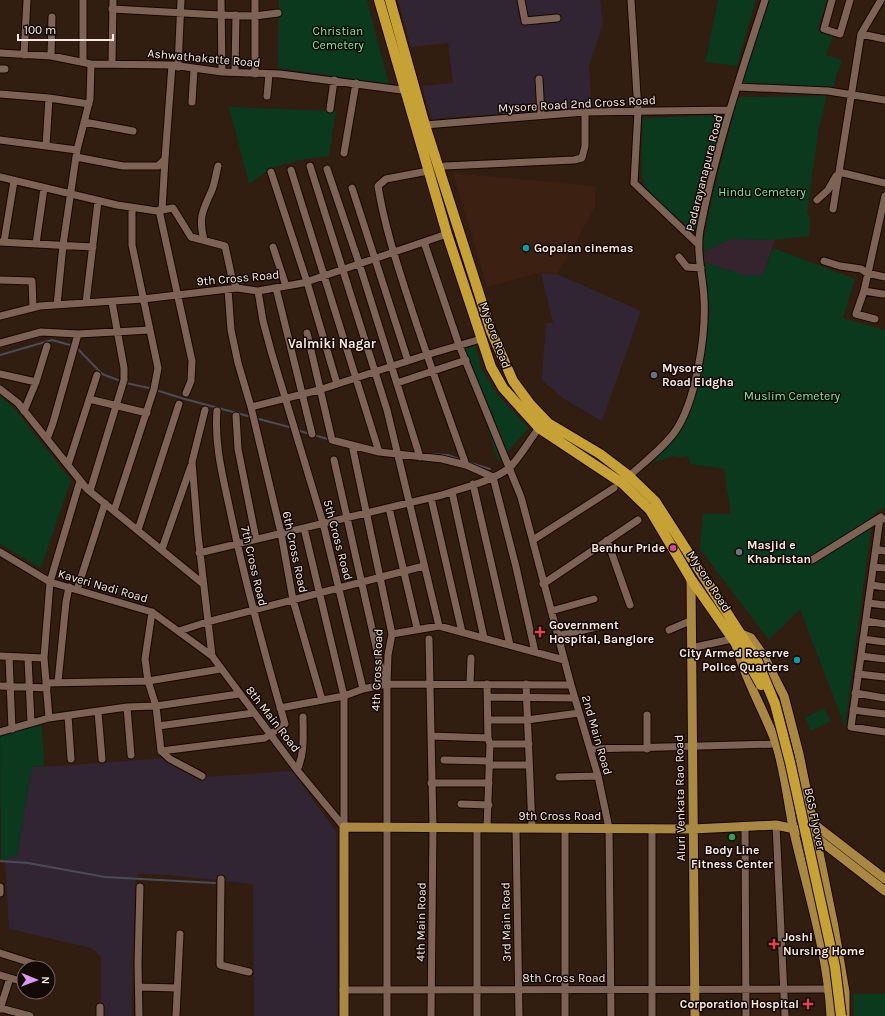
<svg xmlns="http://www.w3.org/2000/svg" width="885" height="1016" viewBox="0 0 885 1016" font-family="Karla,sans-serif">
<rect width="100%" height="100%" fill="#321d11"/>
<!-- built -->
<path fill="#3c2011" d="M 453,173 L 595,186 L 595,208 L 557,274 L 542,272 L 487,287 Z
M 747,994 L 780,994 L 780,1016 L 747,1016 Z"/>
<!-- industrial -->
<path fill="#312533" d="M 398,0 L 600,0 L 603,24 L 589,66 L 592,108 L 431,119 L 422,86 L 453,83 L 448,43 L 411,47 Z
M 541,273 L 557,274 L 641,311 L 602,421 L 564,399 L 542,380 L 546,323 L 553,323 Z
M 165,758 L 205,777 L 292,771 L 336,831 L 337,1016 L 254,1016 L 253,884 L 169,875 L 138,874 L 135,881 L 132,1016 L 101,1016 L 101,957 L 92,948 L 9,929 L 5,859 L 17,855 L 32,767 L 73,765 Z"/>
<!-- education -->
<path fill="#35242e" d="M 730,239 L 775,240 L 763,275 L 743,275 L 704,262 L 704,252 Z"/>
<!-- green -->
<path fill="#0a391e" d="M 279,0 L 367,0 L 389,84 L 278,68 Z
M 718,0 L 756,0 L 737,66 L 705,62 Z
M 767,0 L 827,0 L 818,29 L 833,34 L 826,55 L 842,60 L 832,90 L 742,84 Z
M 827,96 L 819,128 L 807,213 L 810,217 L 809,236 L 775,240 L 730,239 L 704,252 L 703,242 L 714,189 L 738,97 Z
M 229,107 L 336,111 L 329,156 L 299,160 L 272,168 L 249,184 Z
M 725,115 L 695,233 L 649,193 L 641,176 L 643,118 Z
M 773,248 L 855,279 L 843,318 L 885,330 L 885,507 L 873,515 L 845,727 L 800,609 L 769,640 L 700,549 L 703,514 L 731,514 L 724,469 L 690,464 L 688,456 L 677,458 L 676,455 L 652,463 L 676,438 L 688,413 L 695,392 L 710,311 L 704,262 L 743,275 L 763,275 Z
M 475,343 L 481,368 L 497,394 L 529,428 L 498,462 L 462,347 Z
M 0,396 L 14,408 L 71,480 L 41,568 L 0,544 Z
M 824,708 L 831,721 L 811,731 L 805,718 Z
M 42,722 L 44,766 L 32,767 L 17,855 L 1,861 L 0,735 Z
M 853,994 L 885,994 L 885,1016 L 854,1016 Z"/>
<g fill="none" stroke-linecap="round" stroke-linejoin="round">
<!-- stream -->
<path stroke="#4b4c56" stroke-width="2" d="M 76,347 L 102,374 L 118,380
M 0,355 L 52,340 L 70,345
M 126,383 L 149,388
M 156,390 L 181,398 L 248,416
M 259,419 L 289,427
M 300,431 L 310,434
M 314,435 L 331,440
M 425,454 L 448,455 L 461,460
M 467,462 L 490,469
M 0,861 L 28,863 L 105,877 L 215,883"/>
<defs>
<path id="minor" d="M 221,0 L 222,72
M 521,0 L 525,21 L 557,18
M 631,0 L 638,111 L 634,183 L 698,244
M 832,0 L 824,29 L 840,34 L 850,0
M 112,9 L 220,15 L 255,16 L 278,13
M 861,34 L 881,0
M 885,39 L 861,34 L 839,172 L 885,183
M 0,53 L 51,56 L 91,64 L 172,65 L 222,72 L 280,74 L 409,91
M 24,55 L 27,0
M 51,56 L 52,17
M 83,62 L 83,0
M 112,64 L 113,0
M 178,67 L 181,0
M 0,69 L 5,69
M 235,72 L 236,15
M 255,74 L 255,0
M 539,79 L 541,115
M 737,87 L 828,91 L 885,100
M 0,94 L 49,98 L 89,104
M 267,96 L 269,74
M 192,102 L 194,69
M 330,109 L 334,80
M 84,122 L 133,131
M 425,125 L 585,112 L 730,110
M 0,140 L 77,150
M 46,146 L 49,98
M 344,153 L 356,83
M 76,157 L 123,166 L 158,166 L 165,159 L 172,65
M 310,166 L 387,410 L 439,626
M 439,168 L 445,166 L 574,160 L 582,158 L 585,146 L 585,112
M 327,169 L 359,263 L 420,457
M 291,170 L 379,452
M 428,171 L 386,179 L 378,186 C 384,224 396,261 408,298 C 426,354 446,409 466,465
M 271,172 L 307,282 L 337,384
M 0,177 L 117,205 L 157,211 L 173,208 L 191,237 L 225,246 L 232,278 L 237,288
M 352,188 L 408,361
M 817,200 L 828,190 L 836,176
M 833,209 L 839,172
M 159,210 L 192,361 L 191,381 L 186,393
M 162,210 L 165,159
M 204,240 C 198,217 203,210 212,190 C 215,182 216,174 218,166
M 0,242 L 93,247
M 4,242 L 14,181
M 424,242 L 459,345 L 521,497 L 571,685 L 598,776 L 609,828 L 611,1016
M 36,244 L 44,188
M 273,247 L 286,286
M 679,257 L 687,267 L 701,268
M 824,261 L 840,266 L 861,269 L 867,273 L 885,277
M 0,280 L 32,281 L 33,308
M 276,288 L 312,434
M 228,289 L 231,330 L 238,363 L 251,407 L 281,533 L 293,600 L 322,700
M 258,291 L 263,321 L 271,351 L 323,523 L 363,689
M 864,291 L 883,294
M 86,303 L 98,201
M 57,305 L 63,245 L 77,150 L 90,99 L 91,64
M 0,316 L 40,306 L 143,299 L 237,288 L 258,291 L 303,283 L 447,234
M 875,319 L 856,314 L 864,291 L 885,196
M 307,333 L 332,440 L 379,452 L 442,459 L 466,465 L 493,477 L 516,567 L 535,652
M 0,343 L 41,332 L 78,334 L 150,330
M 0,374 L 36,382
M 397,383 L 466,360
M 0,389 L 18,403 L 87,489 L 202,583
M 89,399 L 147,413
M 251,407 L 319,390 L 426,355 L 481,339
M 205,410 L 192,462 L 198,535 L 212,656
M 24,411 L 36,382 L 47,346
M 236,416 L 238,449 L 256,539
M 47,439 L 53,423 L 78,334
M 352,445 L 392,634 L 388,655 L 387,684 L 387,1016
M 334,460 L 384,682
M 68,465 L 97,375
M 626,479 C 642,464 661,450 674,433 C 696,403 706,335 704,299 C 703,276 696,253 700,230 C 715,151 740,76 765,0
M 473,484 L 510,645
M 90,491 L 124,380 L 124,368 L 112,302
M 452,492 L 484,638
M 431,498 L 462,632
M 389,508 L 417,628
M 114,511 L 154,389 L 158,368 L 132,245 L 132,208
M 885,519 L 880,518 L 851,727 L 885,732
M 304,528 L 344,696 L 344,827
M 138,530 L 179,404
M 533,540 L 614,488
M 607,540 L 630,605
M 162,549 L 191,466
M 876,549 L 885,551
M 0,552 L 50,582 L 152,612 L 212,656 L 297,770 L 344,827
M 199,553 L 442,495 C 461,488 493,481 509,468 C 519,459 530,439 539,428
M 812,560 L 881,517
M 873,567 L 885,568
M 543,584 L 638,520
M 871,585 L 885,587
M 77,590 L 105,503
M 868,603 L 885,605
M 551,611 L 594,599
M 152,612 L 145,659 L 148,681 L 156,706 L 161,751
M 866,621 L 885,624
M 669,630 L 690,621
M 179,631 L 207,622 L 424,566
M 392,634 L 439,626 L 564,660
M 557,636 L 601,626
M 429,639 L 433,827 L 431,1016
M 863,639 L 885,642
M 691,648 L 732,639
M 0,656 L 44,658
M 861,656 L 885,659
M 9,657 L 12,729
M 28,658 L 31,723
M 858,674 L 885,677
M 58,682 L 66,602 L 69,587
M 46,683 L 148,681 L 221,669
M 470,684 L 471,658
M 526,684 L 532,828
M 0,686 L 47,688
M 855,693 L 885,698
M 488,697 L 575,698
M 127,707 L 131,755
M 280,708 L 344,696 L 363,689 L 387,684 L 571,685
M 853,710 L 885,714
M 98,712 L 102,759
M 647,715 L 647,749
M 68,716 L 71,759
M 49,718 L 44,658 L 50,582 L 80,481
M 488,720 L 527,720 L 579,713
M 158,726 L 254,713
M 0,732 L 49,718 L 127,707 L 156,706 L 239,694
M 431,736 L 488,738
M 490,744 L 529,744
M 591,749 L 776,744
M 161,751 L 265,738 L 285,724 C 265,655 246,586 231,515 C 224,481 214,446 217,411
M 161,751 L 170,759 L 202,776
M 444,760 L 489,761
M 489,765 L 529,765
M 297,770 C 305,753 303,735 303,717
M 559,777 L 598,776
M 431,783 L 489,783
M 461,804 L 489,805
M 776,825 L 785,1016
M 745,827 L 746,1016
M 477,828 L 477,1016
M 487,828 L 490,744 L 488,738 L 487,684
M 516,828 L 519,1016
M 565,828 L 565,1016
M 652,828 L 652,1016
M 221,879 L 220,965 L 249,972
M 0,887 L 0,893
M 0,953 L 41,966
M 0,975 L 24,982
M 139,987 L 177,988
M 343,990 L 829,989
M 0,1008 L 30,1016
M 0,1009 L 10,978
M 100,1016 L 100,1007
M 139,1016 L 138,963 L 140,887
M 176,1016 L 180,934"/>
<path id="major" d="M 691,579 L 695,1016
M 741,634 L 751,638 L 763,655 L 784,696 L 799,754 L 834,927 L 845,992 L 845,1016
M 736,645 C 745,680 764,710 776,743 C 785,771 788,804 794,832 C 808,893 828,954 831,1016
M 810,821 L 885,879
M 344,1016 L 344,827 L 693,829 L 776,825 L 809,832 L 885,891"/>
<path id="highway" d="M 379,0 L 447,234 L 491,367 L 503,388 L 539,428 L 622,483 L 650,510 L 691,579 L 748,661
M 390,0 L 425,125 L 491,331 L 513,381 L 530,404 L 548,423 L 600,454 L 629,476 L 655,501 L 756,658"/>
</defs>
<!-- minor casing -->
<use href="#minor" stroke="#190600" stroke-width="9"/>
<!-- major casing -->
<use href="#major" stroke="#190600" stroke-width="11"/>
<!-- highway casing -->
<use href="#highway" stroke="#190600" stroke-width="12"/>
<!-- minor -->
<use href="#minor" stroke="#7d6356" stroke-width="7"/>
<!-- major -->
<use href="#major" stroke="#a98843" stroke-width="9"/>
<!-- highway -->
<use href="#highway" stroke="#c6a136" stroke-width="10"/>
<defs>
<path id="highway-bridge" d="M 756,658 L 775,704 L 790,762 L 835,967 L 841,1016
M 748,661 L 761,685"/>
</defs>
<!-- highway-bridge casing -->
<use href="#highway-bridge" stroke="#190600" stroke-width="12" stroke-linecap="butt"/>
<!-- highway-bridge -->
<use href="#highway-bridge" stroke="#c6a136" stroke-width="10"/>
</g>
<!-- markers -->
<g fill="#0f9aa8" stroke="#130a05" stroke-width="1.5">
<circle cx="526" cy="248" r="4"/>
<circle cx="797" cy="660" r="4"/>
</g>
<g fill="#6b7280" stroke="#130a05" stroke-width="1.5">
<circle cx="654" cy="375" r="4"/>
<circle cx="739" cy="552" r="4"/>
</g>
<circle fill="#d1479c" stroke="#130a05" stroke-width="1.5" cx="673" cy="548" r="4"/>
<g fill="#e0444e" stroke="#130a05" stroke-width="1.5">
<path d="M538 626h4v4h4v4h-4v4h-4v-4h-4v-4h4z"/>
<path d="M772 938h4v4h4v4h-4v4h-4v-4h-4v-4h4z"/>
<path d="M806 998h4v4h4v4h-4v4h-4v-4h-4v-4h4z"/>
</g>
<circle fill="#2e9e5b" stroke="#130a05" stroke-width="1.5" cx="732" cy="837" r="4"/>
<g text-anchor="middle" stroke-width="3" stroke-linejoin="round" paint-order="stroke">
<!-- park labels -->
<g font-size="12" fill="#78eba0" stroke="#130a05">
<text x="338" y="35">Christian<tspan x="338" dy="14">Cemetery</tspan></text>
<text x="762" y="196">Hindu Cemetery</text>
<text x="792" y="400">Muslim Cemetery</text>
</g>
<!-- street labels -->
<g font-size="12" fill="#f9e9e2" stroke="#130a05">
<text transform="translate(204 58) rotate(5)" y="4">Ashwathakatte Road</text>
<text transform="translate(577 104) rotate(-3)" y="4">Mysore Road 2nd Cross Road</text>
<text transform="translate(704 173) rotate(-76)" y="4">Padarayanapura Road</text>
<text transform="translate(238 278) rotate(-5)" y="4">9th Cross Road</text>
<text transform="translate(495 335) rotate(70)" y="4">Mysore Road</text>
<text transform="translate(338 540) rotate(75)" y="4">5th Cross Road</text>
<text transform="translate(295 552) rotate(78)" y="4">6th Cross Road</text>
<text transform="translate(254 566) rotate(77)" y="4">7th Cross Road</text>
<text transform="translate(709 581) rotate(57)" y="4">Mysore Road</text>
<text transform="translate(103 586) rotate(16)" y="4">Kaveri Nadi Road</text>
<text transform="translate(377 670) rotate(-88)" y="4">4th Cross Road</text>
<text transform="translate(273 719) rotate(52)" y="4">8th Main Road</text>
<text transform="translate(597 735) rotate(74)" y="4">2nd Main Road</text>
<text transform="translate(680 798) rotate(-91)" y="4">Aluri Venkata Rao Road</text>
<text x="560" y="820">9th Cross Road</text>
<text transform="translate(815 819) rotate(78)" y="4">BGS Flyover</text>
<text transform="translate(421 922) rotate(-89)" y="4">4th Main Road</text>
<text transform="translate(506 922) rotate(-91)" y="4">3rd Main Road</text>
<text x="564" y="982">8th Cross Road</text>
</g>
<!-- poi labels -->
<g font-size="12" font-weight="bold" fill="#f9e9e2" stroke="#130a05" text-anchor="start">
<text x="534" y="252">Gopalan cinemas</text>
<text x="662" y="372">Mysore<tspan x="662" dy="14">Road Eidgha</tspan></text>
<text x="747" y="549">Masjid e<tspan x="747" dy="14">Khabristan</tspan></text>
<text x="665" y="552" text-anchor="end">Benhur Pride</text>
<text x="549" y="629">Government<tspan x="549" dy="14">Hospital, Banglore</tspan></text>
<text x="789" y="657" text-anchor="end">City Armed Reserve<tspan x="789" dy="14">Police Quarters</tspan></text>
<text x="732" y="854" text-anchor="middle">Body Line<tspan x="732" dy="14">Fitness Center</tspan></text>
<text x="783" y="941">Joshi<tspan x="783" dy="14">Nursing Home</tspan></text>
<text x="799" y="1008" text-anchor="end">Corporation Hospital</text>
</g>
<!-- neighbourhood labels -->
<g font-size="13" font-weight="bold" fill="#f9e9e2" stroke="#130a05">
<text x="332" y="348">Valmiki Nagar</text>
</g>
</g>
<!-- north arrow -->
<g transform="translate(36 980) rotate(91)"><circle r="19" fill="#130a05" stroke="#6f635d"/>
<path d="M0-3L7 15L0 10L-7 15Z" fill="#dd99f3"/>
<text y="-6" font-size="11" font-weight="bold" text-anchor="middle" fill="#f9e9e2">N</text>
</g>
<!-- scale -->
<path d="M18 34v6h95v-6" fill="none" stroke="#f9e9e2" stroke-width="2"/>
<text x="24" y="34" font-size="12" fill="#f9e9e2" stroke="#130a05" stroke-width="3" paint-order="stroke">100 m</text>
</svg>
